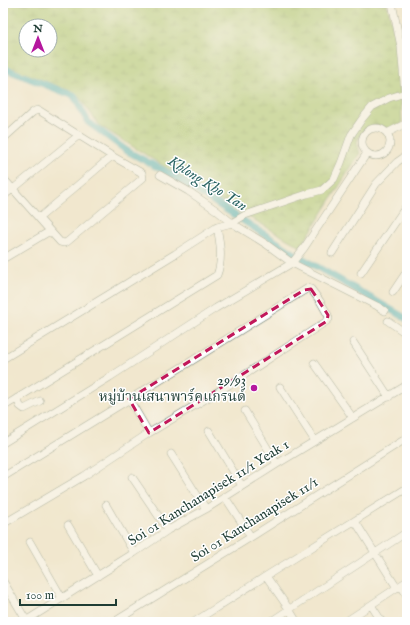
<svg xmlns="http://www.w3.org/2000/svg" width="410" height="625" viewBox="0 0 410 625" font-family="'IM FELL English','Noto Serif Thai',serif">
<defs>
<pattern id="wetland-marsh" width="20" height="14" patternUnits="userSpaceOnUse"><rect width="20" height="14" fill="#a8ca72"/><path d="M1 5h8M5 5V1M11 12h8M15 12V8" fill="none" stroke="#88a55e"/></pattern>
</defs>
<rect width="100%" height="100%" fill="#fff"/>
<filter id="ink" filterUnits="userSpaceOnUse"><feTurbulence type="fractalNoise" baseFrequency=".025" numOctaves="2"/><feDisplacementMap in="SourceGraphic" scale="8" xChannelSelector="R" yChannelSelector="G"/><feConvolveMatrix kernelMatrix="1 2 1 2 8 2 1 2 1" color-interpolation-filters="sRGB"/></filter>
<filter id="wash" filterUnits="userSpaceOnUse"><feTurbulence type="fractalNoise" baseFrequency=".012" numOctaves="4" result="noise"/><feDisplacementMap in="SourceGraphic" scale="16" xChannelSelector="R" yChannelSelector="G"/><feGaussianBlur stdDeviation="0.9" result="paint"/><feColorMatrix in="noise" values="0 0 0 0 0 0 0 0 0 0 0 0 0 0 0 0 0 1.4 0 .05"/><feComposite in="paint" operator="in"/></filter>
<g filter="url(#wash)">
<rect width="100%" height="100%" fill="#f1e7ce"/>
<!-- wetland -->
<path fill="url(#wetland-marsh)" stroke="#648453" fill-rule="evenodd" d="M 3,3 L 387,3 L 398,52 L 402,124 L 390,129 L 377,125 L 365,129 L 360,135 L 357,142 L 360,153 L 301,247 L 197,187 L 100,126 L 76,93 L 3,65 ZM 26,26 L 50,26 L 50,50 L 26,50 Z"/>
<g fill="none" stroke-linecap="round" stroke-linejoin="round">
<!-- canal -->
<path stroke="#3dacba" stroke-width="7" d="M 3,68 L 74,96 L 88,122 L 127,151 L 174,176 L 295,254 L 407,319"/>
</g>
</g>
<g filter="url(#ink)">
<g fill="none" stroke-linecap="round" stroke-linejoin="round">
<defs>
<path id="street" d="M 392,3 L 401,47 L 407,117
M362 142a14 14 0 1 1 28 0a14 14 0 1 1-28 0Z
M 387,133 L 407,123
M 3,139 L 33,112 L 37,110 L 40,111 L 112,156 L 142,173 L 143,178 L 67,242 L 64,243 L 60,242 L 3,178
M 160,175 L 188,191 L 216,210 L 232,223 L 266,244 L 292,263 L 377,306 L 385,311
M 3,196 L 13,189 L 79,135
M 39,218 L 112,156
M 332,253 L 376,184 L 397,162 L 407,155
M 3,259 L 50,231
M 361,273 L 407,205
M 393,292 L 407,271
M 388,321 L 407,334
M 353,342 L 389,397
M 3,359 L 175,254 L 217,227 L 232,223 L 245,215 L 307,194 L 322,190 L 334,179 L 341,163 L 351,135 L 362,119 L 372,107 L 389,98 L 405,93
M 314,363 L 353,418
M 280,387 L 315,441
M 17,398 L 20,406 L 24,409 L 40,401
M 129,399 L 149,433
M 3,407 L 217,275 C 223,260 220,242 217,227
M 245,411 L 277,464
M 209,431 L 242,486
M 3,443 L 110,377 L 216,308 L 292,263 L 304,248 L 367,153
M 171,454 L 206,509
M 3,477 L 185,365 L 308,288 L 311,289 L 320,301 L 328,315 L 329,319 L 327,321 L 229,385 L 149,433 L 84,476 L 3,524
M 132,477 L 168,530
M 225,497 L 251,537
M 106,505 L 134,553
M 355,521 L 397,588
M 68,525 L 98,576
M 30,542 L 62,598
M 266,576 L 289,609 L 297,622
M 3,581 L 26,620
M 401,586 L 407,595
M 371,605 L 382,622
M 24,622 L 134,553 L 168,530 L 206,509 L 277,464 L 407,385
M 114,622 L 251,537 L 407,438
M 194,622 L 266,576 L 407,488
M 270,622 L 407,532
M 345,622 L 407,581"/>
</defs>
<!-- street casing -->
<use href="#street" stroke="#68786a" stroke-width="8"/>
<!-- street -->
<use href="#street" stroke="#fff" stroke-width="7"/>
</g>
</g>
<!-- marked area -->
<path d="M0 0H410V625H0ZM 311,289 L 328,315 L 327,321 L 149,433 L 129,399 L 304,290 Z" fill="#f1e7ce" fill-opacity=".55" fill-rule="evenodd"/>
<path fill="none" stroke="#c2185b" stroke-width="3" stroke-dasharray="8 5" stroke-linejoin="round" d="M 311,289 L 328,315 L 327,321 L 149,433 L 129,399 L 304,290 Z"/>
<!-- markers -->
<circle fill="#b5179e" stroke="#fff" stroke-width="1.5" cx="254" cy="388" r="4"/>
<g text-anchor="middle" stroke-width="3" stroke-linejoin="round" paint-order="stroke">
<!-- poi labels -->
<g font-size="14" fill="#1f3d34" stroke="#fff" text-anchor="end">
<text x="246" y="385">29/93<tspan x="246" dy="16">หมู่บ้านเสนาพาร์คแกรนด์</tspan></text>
</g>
<!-- street labels -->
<g font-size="14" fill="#1f3d34" stroke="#fff">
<text transform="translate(208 492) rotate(-32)" y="5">Soi 01 Kanchanapisek 11/1 Yeak 1</text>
<text transform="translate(254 519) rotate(-32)" y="5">Soi 01 Kanchanapisek 11/1</text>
</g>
<!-- water labels -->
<g font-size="15" font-style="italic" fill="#2a6463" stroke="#fff">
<text transform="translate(208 183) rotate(32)" y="5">Khlong Kho Tan</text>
</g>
</g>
<!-- margin -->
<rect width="410" height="625" fill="none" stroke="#fff" stroke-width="16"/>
<!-- north arrow -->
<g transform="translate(38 38)"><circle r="19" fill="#ffffff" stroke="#a5b1ae"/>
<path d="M0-3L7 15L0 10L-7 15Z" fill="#b5179e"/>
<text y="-6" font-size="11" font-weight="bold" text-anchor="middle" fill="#1f3d34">N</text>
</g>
<!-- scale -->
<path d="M20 599v6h96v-6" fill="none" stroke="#1f3d34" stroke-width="2"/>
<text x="26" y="599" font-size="12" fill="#1f3d34" stroke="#ffffff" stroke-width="3" paint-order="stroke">100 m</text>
</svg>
